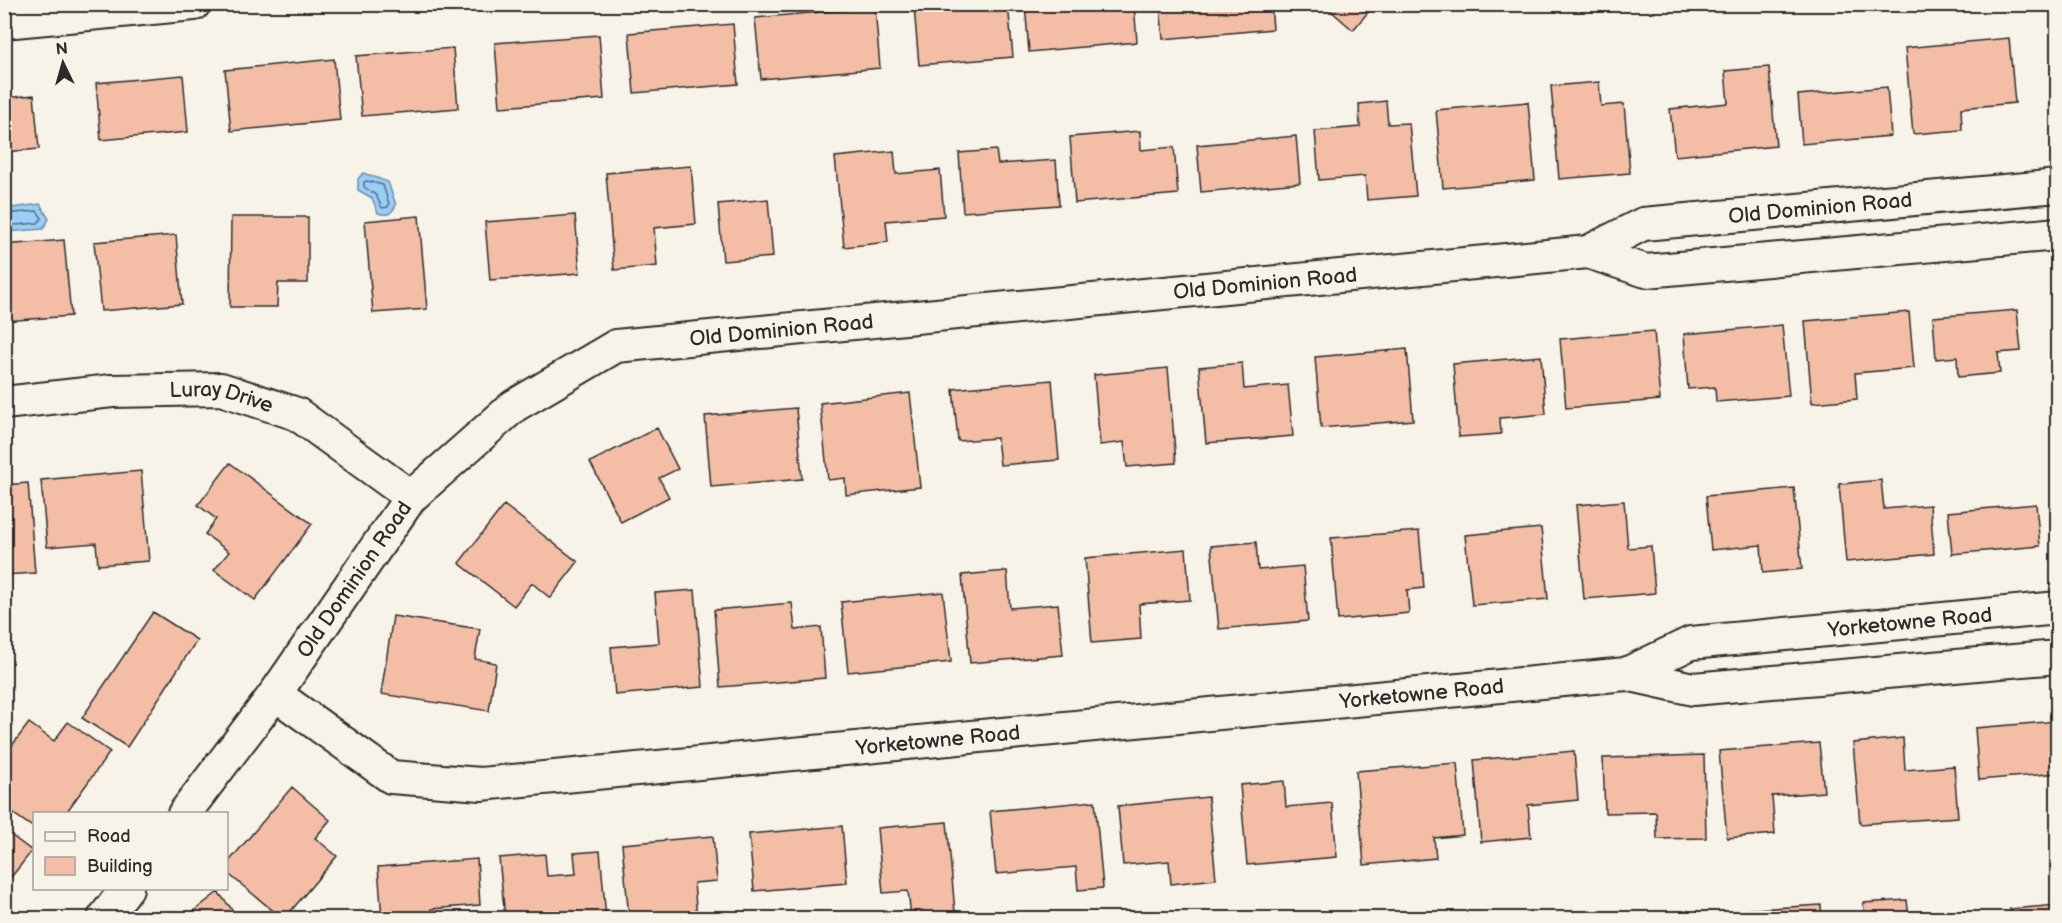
<svg xmlns="http://www.w3.org/2000/svg" width="2062" height="923" viewBox="0 0 2062 923" font-family="'Balsamiq Sans',sans-serif">
<rect width="100%" height="100%" fill="#f7f3e8"/>
<filter id="ink" filterUnits="userSpaceOnUse"><feTurbulence type="fractalNoise" baseFrequency=".0167" numOctaves="2"/><feDisplacementMap in="SourceGraphic" scale="12" xChannelSelector="R" yChannelSelector="G"/><feConvolveMatrix kernelMatrix="1 2 1 2 8 2 1 2 1" color-interpolation-filters="sRGB"/></filter>
<g filter="url(#ink)">
<!-- water -->
<path fill="#9acef8" stroke="#6e8da6" stroke-width="1.5" d="M 363,173 L 388,182 L 396,205 C 392,214 387,216 378,213 L 372,198 L 358,190 L 358,179 Z
M 40,204 L 49,219 L 43,229 L 5,232 L 5,209 Z"/>
<g fill="none" stroke-linecap="round" stroke-linejoin="round">
<!-- shore -->
<path stroke="#576c7d" stroke-width="1.5" d="M 367,181 L 383,185 L 389,204 L 388,207 L 382,208 L 376,195 L 364,187 L 364,182 Z
M 4,214 L 37,211 L 42,218 L 38,223 L 4,226"/>
</g>
<!-- building -->
<path fill="#f3bea5" stroke="#2b2b2b" stroke-width="1.5" d="M 947,4 L 1008,4 L 1013,57 L 919,65 L 914,7 Z
M 1025,4 L 1134,4 L 1137,42 L 1029,52 Z
M 1160,4 L 1271,4 L 1273,29 L 1163,39 Z
M 1323,4 L 1375,4 L 1353,30 Z
M 1442,4 L 1514,4 L 1443,12 Z
M 875,7 L 880,68 L 761,79 L 755,18 Z
M 733,24 L 738,84 L 634,93 L 629,33 Z
M 599,35 L 604,99 L 500,107 L 495,43 Z
M 2009,38 L 2015,103 L 1961,108 L 1962,130 L 1913,134 L 1905,48 Z
M 453,48 L 458,108 L 362,116 L 356,56 Z
M 334,59 L 340,120 L 231,131 L 225,70 Z
M 1769,67 L 1776,146 L 1675,156 L 1670,109 L 1728,103 L 1725,71 Z
M 183,75 L 188,132 L 101,140 L 96,83 Z
M 1599,82 L 1601,106 L 1624,104 L 1630,173 L 1559,179 L 1551,86 Z
M 1887,87 L 1891,136 L 1802,144 L 1798,95 Z
M 34,95 L 39,149 L 4,152 L 4,98 Z
M 1386,101 L 1388,124 L 1409,123 L 1416,196 L 1367,200 L 1365,176 L 1319,180 L 1315,131 L 1360,127 L 1359,104 Z
M 1528,102 L 1535,180 L 1443,188 L 1436,110 Z
M 1140,131 L 1141,150 L 1174,147 L 1178,194 L 1075,203 L 1070,137 Z
M 1296,136 L 1300,183 L 1201,192 L 1197,145 Z
M 996,150 L 998,164 L 1056,160 L 1059,205 L 963,212 L 959,153 Z
M 894,151 L 896,174 L 940,170 L 944,216 L 886,221 L 888,242 L 844,247 L 835,157 Z
M 691,166 L 696,224 L 654,228 L 657,266 L 614,270 L 606,173 Z
M 768,199 L 773,257 L 723,261 L 718,204 Z
M 575,215 L 580,273 L 490,280 L 485,222 Z
M 419,216 L 427,309 L 373,313 L 365,221 Z
M 231,217 L 308,217 L 308,283 L 278,283 L 277,307 L 230,307 Z
M 176,235 L 182,304 L 101,311 L 94,242 Z
M 64,240 L 71,316 L 4,321 L 4,245 Z
M 2017,310 L 2021,351 L 1998,353 L 2000,373 L 1958,377 L 1957,357 L 1936,359 L 1933,317 Z
M 1909,312 L 1914,368 L 1855,373 L 1857,399 L 1812,403 L 1805,321 Z
M 1782,325 L 1789,396 L 1716,402 L 1715,387 L 1688,389 L 1684,334 Z
M 1654,331 L 1660,400 L 1566,408 L 1560,339 Z
M 1407,349 L 1413,420 L 1321,428 L 1315,357 Z
M 1541,356 L 1546,414 L 1500,418 L 1501,434 L 1459,437 L 1453,364 Z
M 1242,363 L 1244,389 L 1288,385 L 1293,436 L 1206,443 L 1199,367 Z
M 1168,368 L 1176,463 L 1127,467 L 1124,442 L 1100,445 L 1094,375 Z
M 1052,380 L 1059,460 L 1000,465 L 997,438 L 958,441 L 953,389 Z
M 910,393 L 920,487 L 846,495 L 845,478 L 828,480 L 820,403 Z
M 796,408 L 802,479 L 711,487 L 705,416 Z
M 657,428 L 678,469 L 659,478 L 669,497 L 621,522 L 590,462 Z
M 230,463 L 312,524 L 255,600 L 214,570 L 229,552 L 205,534 L 216,519 L 198,505 Z
M 141,471 L 149,561 L 98,565 L 96,543 L 47,547 L 41,480 Z
M 1881,480 L 1884,509 L 1930,505 L 1934,554 L 1846,562 L 1839,484 Z
M 28,483 L 35,573 L 4,575 L 4,485 Z
M 1794,488 L 1802,569 L 1763,573 L 1761,545 L 1711,550 L 1706,496 Z
M 1624,501 L 1628,548 L 1651,546 L 1655,593 L 1584,599 L 1576,505 Z
M 2036,504 L 2040,546 L 1952,554 L 1948,512 Z
M 504,505 L 578,562 L 550,598 L 532,583 L 514,606 L 459,563 Z
M 1541,528 L 1548,599 L 1472,605 L 1465,535 Z
M 1419,531 L 1424,588 L 1407,590 L 1409,613 L 1338,620 L 1331,538 Z
M 1256,542 L 1258,570 L 1303,566 L 1308,621 L 1219,629 L 1211,546 Z
M 1186,549 L 1190,600 L 1139,604 L 1141,639 L 1092,643 L 1085,558 Z
M 1007,571 L 1010,608 L 1058,604 L 1063,655 L 970,663 L 962,575 Z
M 695,590 L 703,687 L 615,695 L 611,647 L 659,643 L 655,593 Z
M 943,592 L 951,662 L 848,672 L 841,602 Z
M 792,603 L 795,630 L 821,627 L 825,678 L 720,687 L 714,610 Z
M 153,612 L 197,640 L 127,747 L 82,718 Z
M 393,616 L 480,629 L 475,659 L 496,663 L 489,711 L 381,694 Z
M 2058,721 L 2058,773 L 1979,780 L 1975,728 Z
M 68,722 L 110,752 L 65,814 L 34,814 L 34,828 L 4,807 L 4,756 L 29,723 L 54,741 Z
M 1903,738 L 1905,770 L 1954,766 L 1958,817 L 1860,824 L 1853,743 Z
M 1819,743 L 1824,792 L 1772,796 L 1775,834 L 1727,838 L 1719,751 Z
M 1574,751 L 1578,800 L 1528,805 L 1531,837 L 1481,842 L 1474,760 Z
M 1704,755 L 1706,838 L 1657,839 L 1656,812 L 1605,813 L 1603,758 Z
M 1457,763 L 1463,835 L 1434,838 L 1436,858 L 1364,865 L 1356,771 Z
M 1284,781 L 1286,807 L 1332,803 L 1337,857 L 1247,865 L 1240,785 Z
M 292,787 L 330,820 L 315,838 L 337,856 L 285,918 L 282,918 L 226,872 L 226,865 Z
M 1208,797 L 1216,879 L 1171,884 L 1169,861 L 1123,865 L 1118,806 Z
M 1095,801 L 1103,888 L 1078,890 L 1076,867 L 996,874 L 990,811 Z
M 947,822 L 955,912 L 911,916 L 908,891 L 883,893 L 877,828 Z
M 842,826 L 847,883 L 754,891 L 749,834 Z
M 4,830 L 32,851 L 4,886 Z
M 713,836 L 717,881 L 694,883 L 697,918 L 629,918 L 622,844 Z
M 600,851 L 606,918 L 505,918 L 499,858 L 545,854 L 547,876 L 576,874 L 574,853 Z
M 477,859 L 480,905 L 431,909 L 432,918 L 382,918 L 378,867 Z
M 218,892 L 239,918 L 185,918 Z
M 1907,900 L 1909,918 L 1865,918 L 1863,903 Z
M 1821,905 L 1822,918 L 1742,918 L 1741,910 Z
M 2058,905 L 2058,918 L 2011,918 L 2010,909 Z"/>
<g fill="none" stroke-linecap="round" stroke-linejoin="round">
<defs>
<g id="minor">
<path d="M 4,22 L 194,4"/>
<path d="M 1588,252 L 1646,271 L 2058,234"/>
<path id="s1" d="M 4,403 L 112,391 L 221,389 L 297,414 L 411,497"/>
<path id="s2" d="M 1626,674 L 1691,643 L 2058,608"/>
<path id="s3" d="M 275,694 L 391,777 L 481,784 L 1626,674 L 1693,689 L 2058,657"/>
<path id="s4" d="M 184,814 L 275,694 L 411,497 L 514,406 L 616,346 L 1588,252 L 1643,224 L 2058,186"/>
<path d="M 104,918 L 127,888"/>
</g>
</defs>
<!-- minor casing -->
<use href="#minor" stroke="#2b2b2b" stroke-width="36"/>
<!-- minor -->
<use href="#minor" stroke="#f7f3e8" stroke-width="32"/>
</g>
</g>
<g text-anchor="middle" stroke-width="4.5" stroke-linejoin="round" paint-order="stroke">
<!-- street labels -->
<g font-size="21" fill="#2b2b2b" stroke="#f7f3e8">
<text dy="7" stroke="none"><textPath href="#s4" startOffset="1862">Old Dominion Road</textPath></text>
<text dy="7" stroke="none"><textPath href="#s4" startOffset="1298">Old Dominion Road</textPath></text>
<text dy="7" stroke="none"><textPath href="#s4" startOffset="812">Old Dominion Road</textPath></text>
<text dy="7" stroke="none"><textPath href="#s1" startOffset="219">Luray Drive</textPath></text>
<text dy="7" stroke="none"><textPath href="#s4" startOffset="290">Old Dominion Road</textPath></text>
<text dy="7" stroke="none"><textPath href="#s2" startOffset="292">Yorketowne Road</textPath></text>
<text dy="7" stroke="none"><textPath href="#s3" startOffset="1178">Yorketowne Road</textPath></text>
<text dy="7" stroke="none"><textPath href="#s3" startOffset="692">Yorketowne Road</textPath></text>
</g>
</g>
<!-- margin -->
<rect width="2062" height="923" fill="none" stroke="#f7f3e8" stroke-width="24"/>
<rect x="12" y="12" width="2038" height="899" fill="none" stroke="#2b2b2b" stroke-width="2" filter="url(#ink)"/>
<!-- legend -->
<rect x="33" y="812" width="195" height="78" fill="#f7f3e8" stroke="#a5a39c" stroke-width="1.5"/>
<rect x="45" y="832" width="30" height="9" fill="#f7f3e8" stroke="#a5a39c" stroke-width="1.5"/>
<text x="87" y="842" font-size="18" fill="#2b2b2b">Road</text>
<rect x="45" y="857" width="30" height="18" fill="#f3bea5" stroke="#a5a39c" stroke-width="1.5"/>
<text x="87" y="872" font-size="18" fill="#2b2b2b">Building</text>
<!-- north arrow -->
<g transform="translate(63 63) rotate(355)" stroke="#f7f3e8" stroke-width="4.5" paint-order="stroke">
<path d="M0-4.5L10 22L0 15L-10 22Z" fill="#2b2b2b"/>
<text y="-9" font-size="16" font-weight="bold" text-anchor="middle" fill="#2b2b2b">N</text>
</g>
</svg>
